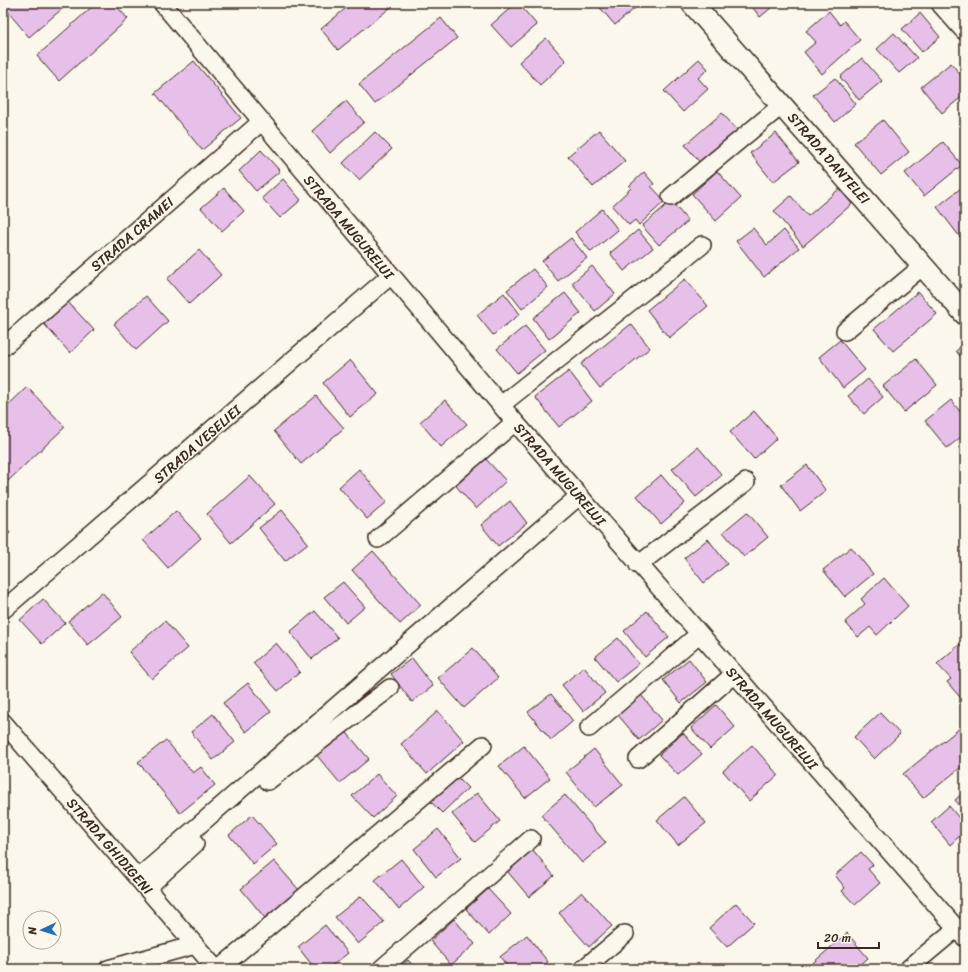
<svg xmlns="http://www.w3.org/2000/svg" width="968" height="972" viewBox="0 0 968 972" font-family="Sriracha,sans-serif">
<rect width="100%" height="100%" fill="#fbf7ec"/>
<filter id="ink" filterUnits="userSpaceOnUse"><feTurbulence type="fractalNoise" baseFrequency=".025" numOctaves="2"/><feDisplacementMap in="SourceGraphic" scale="8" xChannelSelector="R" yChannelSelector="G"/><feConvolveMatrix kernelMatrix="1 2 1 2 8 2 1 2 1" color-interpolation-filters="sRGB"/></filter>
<g filter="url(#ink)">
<!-- building -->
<path fill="#e7c0ea" stroke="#3b2a1e" d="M 3,3 L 69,3 L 29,37 L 3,6 Z
M 96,3 L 114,3 L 128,19 L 59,81 L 37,56 Z
M 352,3 L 396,3 L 338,50 L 321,29 Z
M 516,3 L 518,3 L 537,25 L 511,47 L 491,25 Z
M 596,3 L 641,3 L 615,25 Z
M 749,3 L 777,3 L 760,17 Z
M 829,11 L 840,25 L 844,21 L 860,40 L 822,74 L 804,52 L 816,42 L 806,31 Z
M 920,13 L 940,37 L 922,52 L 902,29 Z
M 441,18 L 457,38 L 375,104 L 359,84 Z
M 894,33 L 917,58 L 899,73 L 877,49 Z
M 546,38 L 566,61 L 540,85 L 519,62 Z
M 862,58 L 882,81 L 859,100 L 840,77 Z
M 699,59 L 708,69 L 698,78 L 708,89 L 683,112 L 664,91 Z
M 194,61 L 241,118 L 202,150 L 155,93 Z
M 951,63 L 965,80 L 965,94 L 942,113 L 921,87 Z
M 835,78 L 856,104 L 835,122 L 813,95 Z
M 346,101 L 364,122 L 330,153 L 312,131 Z
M 722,113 L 740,133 L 703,166 L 685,145 Z
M 883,120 L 909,152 L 881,175 L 854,143 Z
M 599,130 L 625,161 L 593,187 L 568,156 Z
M 375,132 L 392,149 L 359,180 L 343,163 Z
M 776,133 L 799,162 L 773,182 L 750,153 Z
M 943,142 L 962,165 L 924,196 L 905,173 Z
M 261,150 L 280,171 L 256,191 L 239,171 Z
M 717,171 L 741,198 L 716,221 L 692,194 Z
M 644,172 L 654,184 L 651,186 L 665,201 L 639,225 L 635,220 L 629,225 L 612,206 L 631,188 L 629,186 Z
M 283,179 L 301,200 L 280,218 L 262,198 Z
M 965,185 L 965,233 L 960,237 L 937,207 Z
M 224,188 L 244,211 L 222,231 L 201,208 Z
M 839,189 L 852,204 L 803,246 L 774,211 L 791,196 L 808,216 Z
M 671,201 L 688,221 L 659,245 L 642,226 Z
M 602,209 L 618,230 L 591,252 L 575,232 Z
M 753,228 L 767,245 L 784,230 L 799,248 L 764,277 L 736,241 Z
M 638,230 L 653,248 L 624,271 L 610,253 Z
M 571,238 L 587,258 L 558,281 L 542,261 Z
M 199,250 L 221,275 L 189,304 L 167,279 Z
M 592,266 L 615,294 L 595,311 L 572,283 Z
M 533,269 L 548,287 L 522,309 L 507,290 Z
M 685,279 L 708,306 L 669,338 L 647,310 Z
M 918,292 L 937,314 L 893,351 L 874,329 Z
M 504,293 L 520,314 L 493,335 L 477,315 Z
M 565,293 L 581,313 L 549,339 L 533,318 Z
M 146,296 L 168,321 L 136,350 L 114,324 Z
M 68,302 L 94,330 L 70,353 L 44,324 Z
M 631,324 L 650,348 L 600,388 L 581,364 Z
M 525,326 L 545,350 L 517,373 L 497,349 Z
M 840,340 L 865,370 L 843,388 L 819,357 Z
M 965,343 L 965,362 L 956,351 Z
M 916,359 L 937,385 L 904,412 L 883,386 Z
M 350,360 L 378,394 L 350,417 L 323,383 Z
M 569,371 L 592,401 L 559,427 L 535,397 Z
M 868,379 L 883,397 L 864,414 L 848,396 Z
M 27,387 L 65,427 L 8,481 L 3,476 L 3,410 Z
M 316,396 L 344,428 L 301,464 L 274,431 Z
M 445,400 L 467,424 L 441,447 L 420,422 Z
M 951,400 L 965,418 L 965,434 L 947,448 L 925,421 Z
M 754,411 L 777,438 L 754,459 L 730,432 Z
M 698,447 L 722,475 L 696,497 L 672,469 Z
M 485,458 L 506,481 L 476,509 L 456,486 Z
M 807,465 L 826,491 L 800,511 L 781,485 Z
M 359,469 L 387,502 L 367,519 L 339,487 Z
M 661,475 L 685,503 L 661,524 L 637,496 Z
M 250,476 L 275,504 L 231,543 L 207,514 Z
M 510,501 L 527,523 L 498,546 L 481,525 Z
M 282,510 L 308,543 L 285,561 L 259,528 Z
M 176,511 L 201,538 L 168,568 L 143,540 Z
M 747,512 L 768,537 L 744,557 L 723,532 Z
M 3,525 L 10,533 L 3,539 Z
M 708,539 L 727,564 L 704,583 L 684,558 Z
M 851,547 L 873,574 L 845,597 L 823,570 Z
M 373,551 L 421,605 L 400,624 L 352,570 Z
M 884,578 L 908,606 L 877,635 L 870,627 L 858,637 L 845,622 L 865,604 L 861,599 Z
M 343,582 L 365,607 L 346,623 L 324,597 Z
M 102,592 L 122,617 L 88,645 L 68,621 Z
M 43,599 L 65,623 L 42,644 L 20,620 Z
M 315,611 L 338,638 L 312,659 L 290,632 Z
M 647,611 L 669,637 L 645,657 L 624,631 Z
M 165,621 L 188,648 L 152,679 L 129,652 Z
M 618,638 L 639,664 L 616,682 L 595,657 Z
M 276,643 L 300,672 L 278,691 L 253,663 Z
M 960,644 L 965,650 L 965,703 L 947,682 L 951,679 L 937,664 Z
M 473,648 L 498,678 L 464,708 L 438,678 Z
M 412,658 L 433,686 L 412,702 L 391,674 Z
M 689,659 L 707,682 L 681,703 L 663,680 Z
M 584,667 L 605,693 L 583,711 L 562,685 Z
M 248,683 L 271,712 L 246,732 L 223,703 Z
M 551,694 L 573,721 L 551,740 L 528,712 Z
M 641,695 L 662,720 L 639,740 L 618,715 Z
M 716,705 L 735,727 L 710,749 L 691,728 Z
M 438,711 L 464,741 L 427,774 L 401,744 Z
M 880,713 L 900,734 L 874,759 L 854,737 Z
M 213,714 L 235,742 L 213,760 L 191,732 Z
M 965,724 L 965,764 L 923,798 L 903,774 Z
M 343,728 L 369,759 L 340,783 L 314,752 Z
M 683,733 L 702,754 L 678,775 L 659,755 Z
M 166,740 L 193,773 L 201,767 L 215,785 L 180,813 L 138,762 Z
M 752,745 L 778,775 L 749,801 L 723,771 Z
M 524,746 L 550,778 L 525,798 L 499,766 Z
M 594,749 L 623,785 L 594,807 L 566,772 Z
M 377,774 L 397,796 L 373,818 L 352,796 Z
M 456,776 L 468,788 L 442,813 L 430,801 Z
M 965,791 L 965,812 L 955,800 Z
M 477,793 L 500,821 L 475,842 L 452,814 Z
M 565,795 L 606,843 L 582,863 L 541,815 Z
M 684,797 L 706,823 L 678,845 L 657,820 Z
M 949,806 L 965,825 L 965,831 L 950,845 L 931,822 Z
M 252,815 L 277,844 L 253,864 L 229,835 Z
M 438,829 L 461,858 L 436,877 L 414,849 Z
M 533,850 L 554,876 L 529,897 L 507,871 Z
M 861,852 L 873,865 L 868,869 L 880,883 L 855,905 L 842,891 L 845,888 L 835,875 Z
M 401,859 L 424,887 L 399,909 L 375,880 Z
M 274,861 L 299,890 L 265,918 L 241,889 Z
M 488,889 L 511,914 L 489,935 L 466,909 Z
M 582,892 L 612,926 L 589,947 L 559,913 Z
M 361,896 L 384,922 L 358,944 L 335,917 Z
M 736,903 L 754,923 L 727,947 L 709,928 Z
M 454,919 L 475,944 L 451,965 L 430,941 Z
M 325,925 L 348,953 L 328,969 L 315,969 L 298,947 Z
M 847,933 L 868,958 L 856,969 L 806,969 Z
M 527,935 L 548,962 L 539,969 L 510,969 L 500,957 Z
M 408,960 L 416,969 L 398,969 Z"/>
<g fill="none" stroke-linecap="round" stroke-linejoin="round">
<defs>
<path id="minor" d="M 162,3 L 515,422 L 965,938
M 671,197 L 782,105
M 845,331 L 924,265
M 3,347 L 261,122
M 501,405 L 702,245
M 378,539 L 515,422
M 638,565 L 746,482
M 3,610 L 390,276
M 3,722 L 216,969
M 589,728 L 699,634
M 638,759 L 734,674
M 268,781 L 390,688
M 138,878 L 579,496
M 147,888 L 195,844
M 108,969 L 195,945
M 219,969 L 483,745
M 381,969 L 531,839
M 583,969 L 625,934
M 908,969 L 957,928"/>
<path id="tertiary" d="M 692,3 L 965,314
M 942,3 L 965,29"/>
</defs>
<!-- minor casing -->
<use href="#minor" stroke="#3b2a1e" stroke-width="20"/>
<!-- tertiary casing -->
<use href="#tertiary" stroke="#3b2a1e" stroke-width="24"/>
<!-- minor -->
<use href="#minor" stroke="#fbf7ec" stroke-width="17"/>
<!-- tertiary -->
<use href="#tertiary" stroke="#fbf7ec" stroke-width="21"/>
</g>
</g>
<g text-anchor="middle" stroke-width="3" stroke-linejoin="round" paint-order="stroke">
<!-- street labels -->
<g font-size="14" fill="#3b2a1e" stroke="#fbf7ec">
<text transform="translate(829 158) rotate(49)" y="5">STRADA DANTELEI</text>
<text transform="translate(349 227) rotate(50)" y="5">STRADA MUGURELUI</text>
<text transform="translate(132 234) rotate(-41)" y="5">STRADA CRAMEI</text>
<text transform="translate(197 444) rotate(-41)" y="5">STRADA VESELIEI</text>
<text transform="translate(560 474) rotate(49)" y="5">STRADA MUGURELUI</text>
<text transform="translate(772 718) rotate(49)" y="5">STRADA MUGURELUI</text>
<text transform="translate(110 846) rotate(49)" y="5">STRADA GHIDIGENI</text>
</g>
</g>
<!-- margin -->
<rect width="968" height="972" fill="none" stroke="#fbf7ec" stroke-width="16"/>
<rect x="8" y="8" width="952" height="956" fill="none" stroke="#3b2a1e" stroke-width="1.5" filter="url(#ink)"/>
<!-- north arrow -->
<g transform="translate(42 930) rotate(266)"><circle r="19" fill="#fbf7ec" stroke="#aea59a"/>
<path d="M0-3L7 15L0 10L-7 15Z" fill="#1f6fb2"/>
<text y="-6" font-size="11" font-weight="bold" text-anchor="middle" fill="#3b2a1e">N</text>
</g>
<!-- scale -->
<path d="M818 942v6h61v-6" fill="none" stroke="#3b2a1e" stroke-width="2"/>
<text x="824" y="942" font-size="12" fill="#3b2a1e" stroke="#fbf7ec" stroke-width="3" paint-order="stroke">20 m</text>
</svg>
